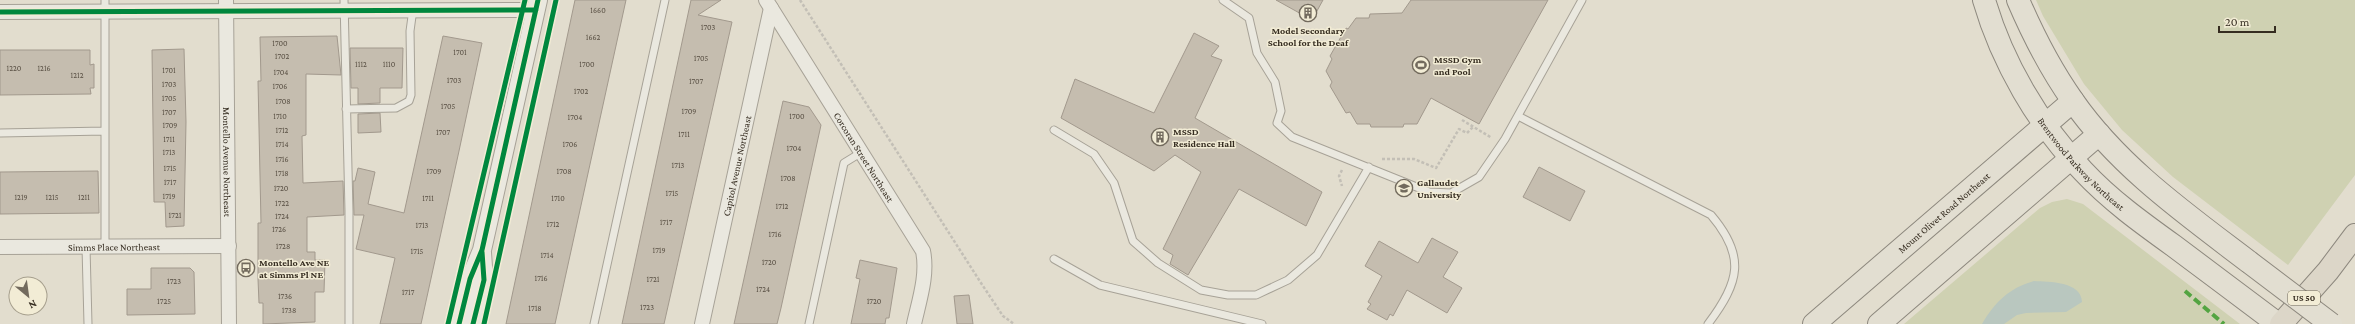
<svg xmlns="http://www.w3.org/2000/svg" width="2355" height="324" viewBox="0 0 2355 324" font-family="'Crimson Pro',serif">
<rect width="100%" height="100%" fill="#e2ddce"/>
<!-- green -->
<path fill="#cfd1b2" d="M 2036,0 L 2355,0 L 2355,175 L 2288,265 L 2173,177 L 2122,130 L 2084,84 L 2043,16 Z
M 2067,199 L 2083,204 L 2240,324 L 1904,324 L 2040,208 L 2052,202 Z"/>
<!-- water -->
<path fill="#b9c7bf" d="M 2034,281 C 2049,282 2081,281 2082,302 L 2066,312 L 2026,313 L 2017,315 L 2004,324 L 1982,324 C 1995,302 2009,288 2034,281 Z"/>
<!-- building -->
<path fill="#c5bdaf" stroke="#a2998d" d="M 575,0 L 626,0 L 555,324 L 506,324 Z
M 691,0 L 721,0 L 698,15 L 732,22 L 664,324 L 622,324 Z
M 1276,0 L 1323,0 L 1312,20 Z
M 1411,0 L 1548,0 L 1479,124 L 1431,98 L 1417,124 L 1404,124 L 1403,127 L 1371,127 L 1370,124 L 1357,124 L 1350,112 L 1346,113 L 1330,86 L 1332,82 L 1326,71 L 1332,59 L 1330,56 L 1346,28 L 1348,29 L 1356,18 L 1369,18 L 1370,14 L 1402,13 Z
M 1194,33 L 1219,46 L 1211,56 L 1222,60 L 1195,118 L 1322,192 L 1306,226 L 1239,189 L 1188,275 L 1170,264 L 1173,255 L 1163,249 L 1201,172 L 1175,155 L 1154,171 L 1061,118 L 1075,79 L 1154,113 Z
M 337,36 L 341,75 L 306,74 L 306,135 L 302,136 L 303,183 L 343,181 L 344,215 L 307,217 L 307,252 L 315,252 L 315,260 L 325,260 L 324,292 L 315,292 L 315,322 L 263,324 L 263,303 L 259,303 L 258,279 L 258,223 L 261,223 L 258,81 L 261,81 L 260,37 Z
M 443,36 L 482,43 L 459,151 L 421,324 L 380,324 L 395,258 L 356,249 L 364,215 L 354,215 L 353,181 L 355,181 L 358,168 L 375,172 L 368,204 L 404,213 Z
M 350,48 L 403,48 L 402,88 L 380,88 L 380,103 L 358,104 L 358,88 L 351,88 Z
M 184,49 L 186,122 L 184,226 L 166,227 L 165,202 L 154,202 L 152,50 Z
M 0,50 L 90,50 L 90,65 L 94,64 L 94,88 L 90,88 L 91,94 L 0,95 Z
M 783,101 L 809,107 L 821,125 L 781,308 L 777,324 L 734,324 Z
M 380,113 L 381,132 L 358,133 L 358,114 Z
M 1539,167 L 1585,191 L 1570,221 L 1523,197 Z
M 98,171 L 99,213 L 0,214 L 0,172 Z
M 1432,238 L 1458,252 L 1443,277 L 1462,288 L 1447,313 L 1407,290 L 1393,316 L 1390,314 L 1387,320 L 1367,309 L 1371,304 L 1368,302 L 1382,276 L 1365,266 L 1379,241 L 1418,263 Z
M 860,260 L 897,268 L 889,318 L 886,318 L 885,324 L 851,324 L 860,279 L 856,278 Z
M 151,268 L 190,268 L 194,272 L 195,314 L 127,315 L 127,289 L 151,289 Z
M 969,295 L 973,324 L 957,324 L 954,296 Z"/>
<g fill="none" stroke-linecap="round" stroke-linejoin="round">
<defs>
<path id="service" d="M 105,0 L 105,247
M 344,0 L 349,211 L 349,324
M 1223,0 L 1249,18 L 1257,53 L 1275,82 L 1281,111 L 1277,123 L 1292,137 L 1429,192 L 1451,193 L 1479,177 L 1505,139 L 1582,0
M 346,109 L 396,108 L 409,101 L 411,95 L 410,31 L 413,9
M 1518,116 L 1711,215 C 1746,256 1740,282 1708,324
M 1054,130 L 1094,154 L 1114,183 L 1133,241 L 1158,263 L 1201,290 L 1228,295 L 1256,295 L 1288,280 L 1317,255 L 1369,167
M 0,133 L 105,131
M 86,247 L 88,324
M 1054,259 L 1100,285 L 1262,324
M 594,324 L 665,0
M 809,324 L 844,163 L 862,152"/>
<g id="minor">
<path id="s1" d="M 226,0 L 229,324"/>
<path id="s2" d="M 766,0 L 923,251 C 928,275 919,301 914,324"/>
<path d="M 0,12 L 536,10"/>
<path id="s3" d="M 0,247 L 229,246"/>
<path id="s4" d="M 702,324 L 771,8"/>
</g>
<path id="tertiary" d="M 459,324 L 470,279 L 482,250 L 538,0
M 473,324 L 484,280 L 482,253"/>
<g id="primary">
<path id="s5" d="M 1984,0 C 2002,62 2038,124 2083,171 C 2110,200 2142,223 2174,246 C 2209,272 2243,298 2278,324"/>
<path d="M 2018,0 C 2033,35 2051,70 2073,101 C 2119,167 2186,214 2249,262"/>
<path id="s6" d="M 1814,324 L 2073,101"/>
<path d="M 1879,324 L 2099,134"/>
</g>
<path id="trunk" d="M 2281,324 L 2328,271 L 2355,235"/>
</defs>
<!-- service casing -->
<use href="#service" stroke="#a7a297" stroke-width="9"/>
<!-- minor casing -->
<use href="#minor" stroke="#a7a297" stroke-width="16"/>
<!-- tertiary casing -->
<use href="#tertiary" stroke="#a7a297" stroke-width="20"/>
<!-- primary casing -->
<use href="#primary" stroke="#8d887e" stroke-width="24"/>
<!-- trunk casing -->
<use href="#trunk" stroke="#8d887e" stroke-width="24"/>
<!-- path -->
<path stroke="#c3bfb6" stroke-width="2.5" stroke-dasharray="3 2" stroke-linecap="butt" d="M 800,0 L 981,283 L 1003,316 L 1014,324
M 1462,120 L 1492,138
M 1382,159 L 1414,159 L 1436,168 L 1459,129 L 1467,133 L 1473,127
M 1342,170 L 1339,176 L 1342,186"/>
<!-- service -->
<use href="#service" stroke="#eae8df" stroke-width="7"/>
<!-- minor -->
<use href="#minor" stroke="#eae8df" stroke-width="14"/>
<!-- tertiary -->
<use href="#tertiary" stroke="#eae8df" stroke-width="18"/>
<!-- primary -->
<use href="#primary" stroke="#e2ded1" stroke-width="22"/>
<!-- trunk -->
<use href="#trunk" stroke="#dcd6c8" stroke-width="22"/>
<defs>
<path id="primary-bridge" d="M 2249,262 L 2331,324"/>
</defs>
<!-- primary-bridge casing -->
<use href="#primary-bridge" stroke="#8d887e" stroke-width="24" stroke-linecap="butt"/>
<!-- primary-bridge -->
<use href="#primary-bridge" stroke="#e2ded1" stroke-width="22"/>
<!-- quiet -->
<path stroke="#53a441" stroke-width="4" stroke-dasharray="8 4" stroke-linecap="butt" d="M 2185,291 L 2224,324"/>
<defs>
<path id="cycleway" d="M 0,12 L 536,10
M 448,324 L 525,0
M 459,324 L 470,279 L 482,250 L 538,0
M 473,324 L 484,280 L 482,252
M 484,324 L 556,0"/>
</defs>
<!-- cycleway casing -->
<use href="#cycleway" stroke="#f2ecd5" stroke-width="8"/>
<!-- cycleway -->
<use href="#cycleway" stroke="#00873e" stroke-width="5"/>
</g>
<!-- icons -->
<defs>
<symbol id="building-ring" viewBox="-11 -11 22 22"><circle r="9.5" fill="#f2ecd5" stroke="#726a5d" stroke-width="1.5"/><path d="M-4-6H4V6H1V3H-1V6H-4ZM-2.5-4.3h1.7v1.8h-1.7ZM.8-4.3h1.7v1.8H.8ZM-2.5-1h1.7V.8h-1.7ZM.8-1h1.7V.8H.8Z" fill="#726a5d"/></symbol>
<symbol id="stadium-ring" viewBox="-11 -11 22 22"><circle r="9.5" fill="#f2ecd5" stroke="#726a5d" stroke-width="1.5"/><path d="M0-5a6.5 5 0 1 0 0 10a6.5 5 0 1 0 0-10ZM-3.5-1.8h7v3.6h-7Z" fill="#726a5d"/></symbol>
<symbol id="university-ring" viewBox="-11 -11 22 22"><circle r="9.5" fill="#f2ecd5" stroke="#726a5d" stroke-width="1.5"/><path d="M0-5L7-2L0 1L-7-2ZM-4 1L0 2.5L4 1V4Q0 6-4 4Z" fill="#726a5d"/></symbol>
<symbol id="bus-ring" viewBox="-11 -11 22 22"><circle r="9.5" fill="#f2ecd5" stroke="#726a5d" stroke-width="1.5"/><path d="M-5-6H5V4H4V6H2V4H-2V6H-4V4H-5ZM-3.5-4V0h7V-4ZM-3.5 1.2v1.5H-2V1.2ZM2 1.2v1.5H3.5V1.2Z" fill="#726a5d"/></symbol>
</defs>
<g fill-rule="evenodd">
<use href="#building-ring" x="1298" y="3" width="20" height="20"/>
<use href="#stadium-ring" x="1411" y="55" width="20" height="20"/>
<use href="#building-ring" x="1150" y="127" width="20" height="20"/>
<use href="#university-ring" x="1394" y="178" width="20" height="20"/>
<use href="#bus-ring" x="236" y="258" width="20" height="20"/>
</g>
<g text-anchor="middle" stroke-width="3" stroke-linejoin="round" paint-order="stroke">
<!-- number labels -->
<g font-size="8" fill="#595044">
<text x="598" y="13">1660</text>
<text x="708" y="30">1703</text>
<text x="593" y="40">1662</text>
<text x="280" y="46">1700</text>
<text x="460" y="55">1701</text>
<text x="282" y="59">1702</text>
<text x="701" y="61">1705</text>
<text x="361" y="67">1112</text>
<text x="389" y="67">1110</text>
<text x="587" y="67">1700</text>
<text x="14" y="71">1220</text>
<text x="44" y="71">1216</text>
<text x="169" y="73">1701</text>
<text x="281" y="75">1704</text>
<text x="77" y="78">1212</text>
<text x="454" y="83">1703</text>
<text x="696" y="84">1707</text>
<text x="169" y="87">1703</text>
<text x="280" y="89">1706</text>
<text x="581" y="94">1702</text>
<text x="169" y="101">1705</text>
<text x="283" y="104">1708</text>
<text x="448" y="109">1705</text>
<text x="689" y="114">1709</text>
<text x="169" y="115">1707</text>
<text x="280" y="119">1710</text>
<text x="797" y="119">1700</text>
<text x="575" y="120">1704</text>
<text x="170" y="128">1709</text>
<text x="282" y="133">1712</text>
<text x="443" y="135">1707</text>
<text x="684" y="137">1711</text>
<text x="169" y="142">1711</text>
<text x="282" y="147">1714</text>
<text x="570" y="147">1706</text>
<text x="794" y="151">1704</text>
<text x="169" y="155">1713</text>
<text x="282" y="162">1716</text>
<text x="678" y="168">1713</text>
<text x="170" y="171">1715</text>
<text x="434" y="174">1709</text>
<text x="564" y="174">1708</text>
<text x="282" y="176">1718</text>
<text x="788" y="181">1708</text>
<text x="170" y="185">1717</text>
<text x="281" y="191">1720</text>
<text x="672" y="196">1715</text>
<text x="169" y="199">1719</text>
<text x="21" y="200">1219</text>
<text x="52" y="200">1215</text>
<text x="84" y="200">1211</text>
<text x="428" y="201">1711</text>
<text x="558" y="201">1710</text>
<text x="282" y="206">1722</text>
<text x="782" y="209">1712</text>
<text x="175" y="218">1721</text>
<text x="282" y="219">1724</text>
<text x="666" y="225">1717</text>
<text x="553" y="227">1712</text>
<text x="422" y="228">1713</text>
<text x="279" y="232">1726</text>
<text x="775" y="237">1716</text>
<text x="283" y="249">1728</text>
<text x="659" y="253">1719</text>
<text x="417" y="254">1715</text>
<text x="547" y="258">1714</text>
<text x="769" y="265">1720</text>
<text x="541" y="281">1716</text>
<text x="653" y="282">1721</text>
<text x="174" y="284">1723</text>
<text x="763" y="292">1724</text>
<text x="408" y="295">1717</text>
<text x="285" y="299">1736</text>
<text x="164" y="304">1725</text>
<text x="874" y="304">1720</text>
<text x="647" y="310">1723</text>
<text x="535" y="311">1718</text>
<text x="289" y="313">1738</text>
</g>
<!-- shield labels -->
<rect fill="#f2ecd5" stroke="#6e6656" stroke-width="1" x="2288" y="291" width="32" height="14" rx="3"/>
<g font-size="9" font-weight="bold" fill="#352c20">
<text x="2304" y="301">US 50</text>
</g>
<!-- poi labels -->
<g font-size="10" font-weight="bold" fill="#352c20" stroke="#f2ecd5" text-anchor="start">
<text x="1308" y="34" text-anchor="middle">Model Secondary<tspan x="1308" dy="12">School for the Deaf</tspan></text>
<text x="1434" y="63">MSSD Gym<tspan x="1434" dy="12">and Pool</tspan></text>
<text x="1173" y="135">MSSD<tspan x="1173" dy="12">Residence Hall</tspan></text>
<text x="1417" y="186">Gallaudet<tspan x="1417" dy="12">University</tspan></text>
<text x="259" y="266">Montello Ave NE<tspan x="259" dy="12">at Simms Pl NE</tspan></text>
</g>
<!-- street labels -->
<g font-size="10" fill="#352c20" stroke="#f2ecd5">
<text dy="4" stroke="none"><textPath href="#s2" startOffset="185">Corcoran Street Northeast</textPath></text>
<text dy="4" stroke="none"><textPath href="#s1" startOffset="162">Montello Avenue Northeast</textPath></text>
<text dy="4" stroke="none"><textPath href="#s5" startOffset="193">Brentwood Parkway Northeast</textPath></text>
<text dy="4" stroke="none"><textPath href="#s4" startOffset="162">Capitol Avenue Northeast</textPath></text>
<text dy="4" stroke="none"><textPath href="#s6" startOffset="171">Mount Olivet Road Northeast</textPath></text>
<text dy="4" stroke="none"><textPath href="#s3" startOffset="114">Simms Place Northeast</textPath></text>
</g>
</g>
<!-- north arrow -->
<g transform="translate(28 296) rotate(151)"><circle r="19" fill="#f2ecd5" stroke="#a69f8d"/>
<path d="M0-3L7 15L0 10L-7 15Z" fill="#726a5d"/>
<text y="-6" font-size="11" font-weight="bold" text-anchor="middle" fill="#352c20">N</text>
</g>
<!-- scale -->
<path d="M2219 26v6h56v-6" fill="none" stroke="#352c20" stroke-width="2"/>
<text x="2225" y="26" font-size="12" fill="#352c20" stroke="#f2ecd5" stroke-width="3" paint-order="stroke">20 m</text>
</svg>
